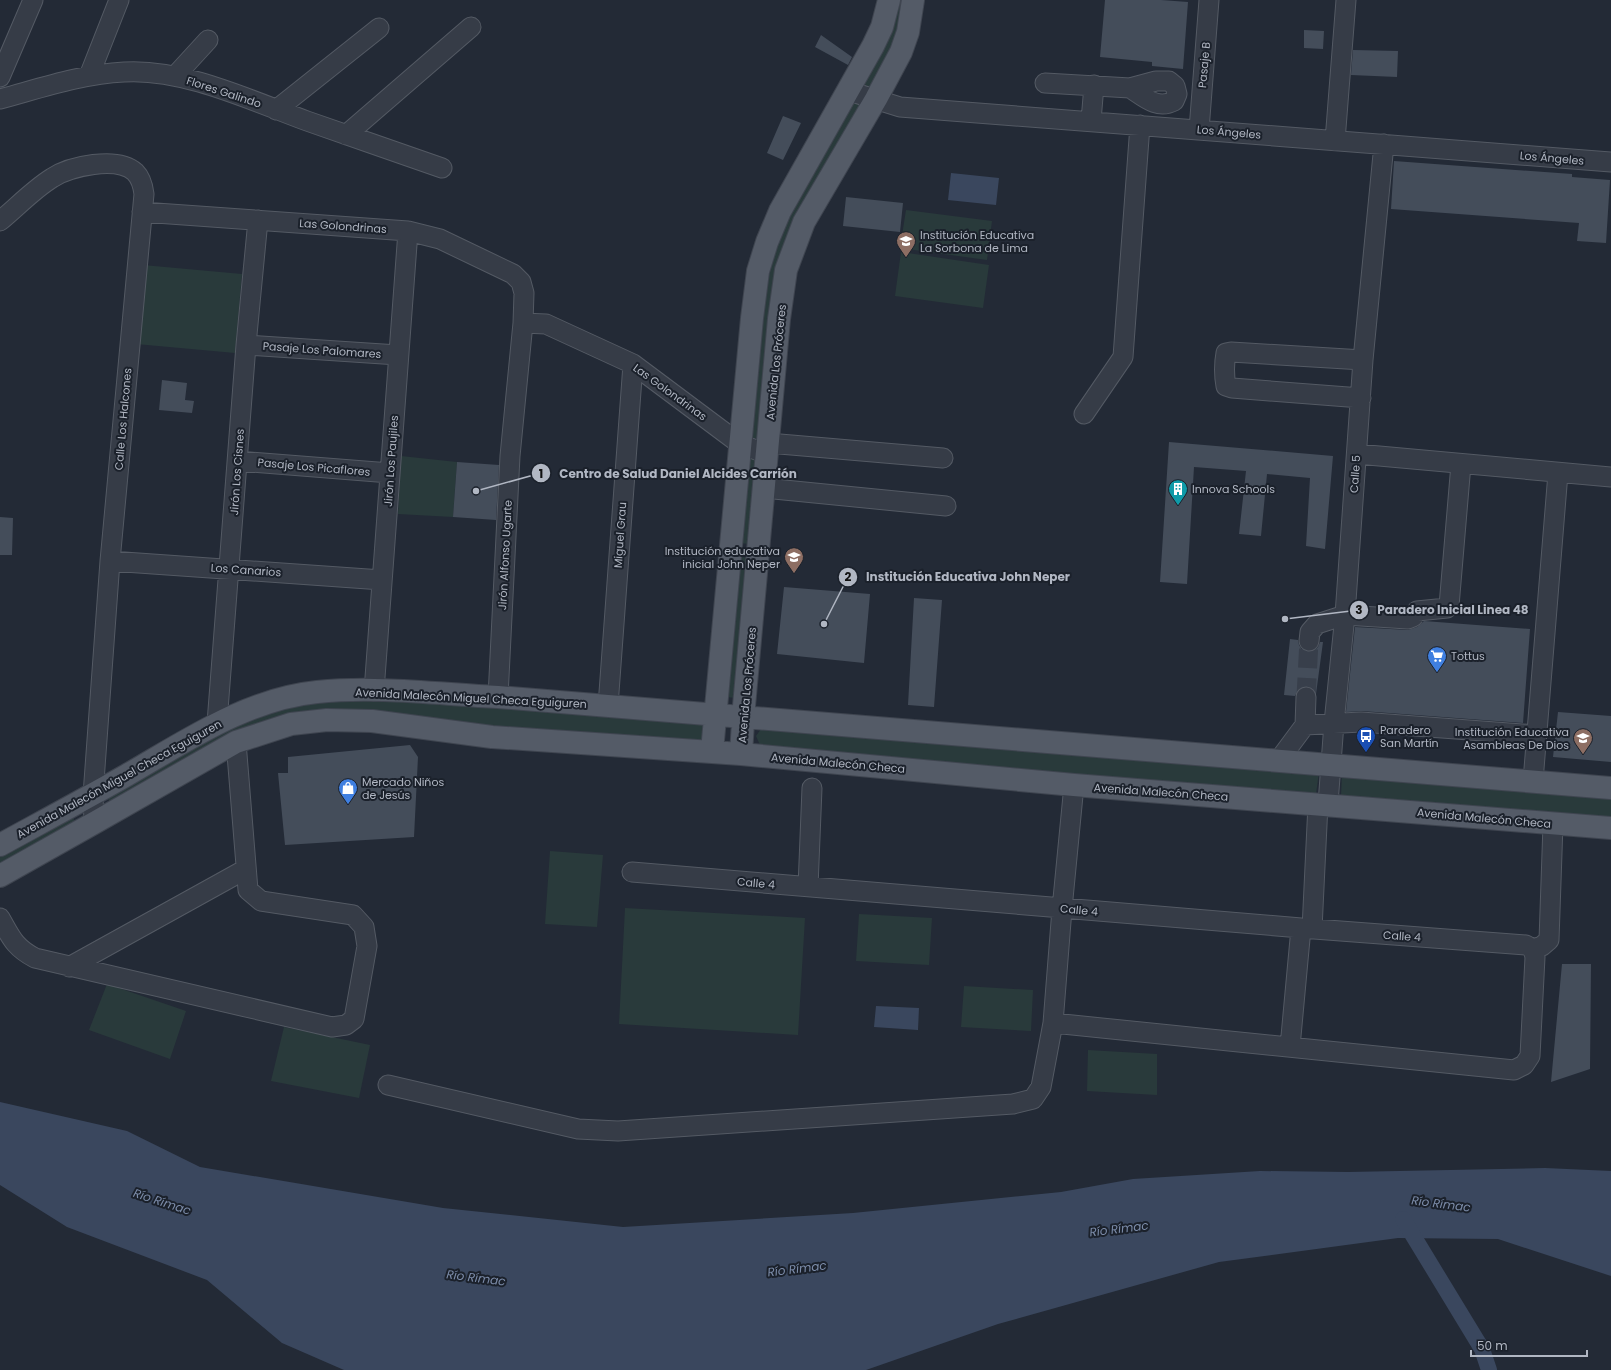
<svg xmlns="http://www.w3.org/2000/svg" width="1611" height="1370" viewBox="0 0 1611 1370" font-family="Poppins,sans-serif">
<rect width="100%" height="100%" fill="#232a36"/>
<!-- green -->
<path fill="#293a3b" d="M 895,0 L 908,0 L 908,5 L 876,88 L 864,85 L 863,79 Z
M 852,99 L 863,103 L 801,217 L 760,438 L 752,438 L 750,434 L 761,305 L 771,249 Z
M 906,210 L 992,221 L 987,260 L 900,248 Z
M 901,252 L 989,265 L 983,308 L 895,296 Z
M 143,265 L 242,274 L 235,353 L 136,344 Z
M 401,456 L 457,462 L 453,517 L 398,514 Z
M 749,457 L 759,458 L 749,544 L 740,543 Z
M 741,557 L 748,558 L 736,698 L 726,697 Z
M 360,697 L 702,721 L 707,729 L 704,742 L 323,713 L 112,806 L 105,793 L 205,736 L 276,707 Z
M 761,729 L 1319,772 L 1316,794 L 1201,786 L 760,745 L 756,736 Z
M 1342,772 L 1611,793 L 1611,818 L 1341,796 Z
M 72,812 L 76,828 L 0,870 L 0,852 Z
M 550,851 L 603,855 L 597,927 L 545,924 Z
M 625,908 L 805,918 L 798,1035 L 619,1024 Z
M 859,914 L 932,918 L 929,965 L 856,961 Z
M 107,984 L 186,1011 L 170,1059 L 89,1030 Z
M 964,986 L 1033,990 L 1031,1031 L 961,1027 Z
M 284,1027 L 370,1045 L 359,1098 L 271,1081 Z
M 1088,1050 L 1157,1054 L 1157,1095 L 1087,1091 Z"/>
<!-- water -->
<path fill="#3a475e" d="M 951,173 L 999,178 L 996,205 L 948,200 Z
M 876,1006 L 919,1008 L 918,1030 L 874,1027 Z
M 0,1102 L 127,1131 L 200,1167 L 443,1208 L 623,1227 L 853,1213 L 1061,1192 L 1133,1179 L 1260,1171 L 1348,1172 L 1545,1168 L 1611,1171 L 1611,1276 L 1498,1239 L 1398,1238 L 1219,1262 L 998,1324 L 866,1370 L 344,1370 L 282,1343 L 207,1280 L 67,1227 L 0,1185 Z"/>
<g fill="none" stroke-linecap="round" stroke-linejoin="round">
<!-- canal -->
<path stroke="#3a475e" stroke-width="16" d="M 1403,1219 L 1482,1349 L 1489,1370"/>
</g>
<!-- building -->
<path fill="#444d5a" d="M 1105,0 L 1161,0 L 1188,2 L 1183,69 L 1152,66 L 1152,62 L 1100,57 Z
M 1304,30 L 1324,31 L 1323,49 L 1304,48 Z
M 821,35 L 852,57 L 848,65 L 815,47 Z
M 1353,50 L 1398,51 L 1397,77 L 1351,75 Z
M 783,116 L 801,123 L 783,160 L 767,153 Z
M 1394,161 L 1572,174 L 1572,177 L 1610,180 L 1606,243 L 1577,241 L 1579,223 L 1391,209 Z
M 846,197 L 903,203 L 900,232 L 843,226 Z
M 162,380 L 187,383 L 185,400 L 194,401 L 192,413 L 159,410 Z
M 1169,442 L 1333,456 L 1325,549 L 1306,546 L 1310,478 L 1267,474 L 1261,536 L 1239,534 L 1246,471 L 1194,467 L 1187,584 L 1160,582 Z
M 457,462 L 499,465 L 496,520 L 453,517 Z
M 0,517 L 13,518 L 12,555 L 0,555 Z
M 784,587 L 870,594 L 864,663 L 777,654 Z
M 914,598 L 942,600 L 934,707 L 908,705 Z
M 1424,621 L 1530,629 L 1523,723 L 1362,711 L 1346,712 L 1355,627 L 1408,630 L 1417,627 Z
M 1290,639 L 1298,640 L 1299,645 L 1302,650 L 1308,652 L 1314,651 L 1318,647 L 1320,642 L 1323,642 L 1316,694 L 1312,688 L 1306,686 L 1301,688 L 1297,692 L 1295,696 L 1284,695 Z
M 1558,712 L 1611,716 L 1611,762 L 1553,757 Z
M 410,745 L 418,757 L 414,837 L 285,845 L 278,773 L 288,773 L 288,757 Z
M 1562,964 L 1591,964 L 1590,1069 L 1551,1082 Z"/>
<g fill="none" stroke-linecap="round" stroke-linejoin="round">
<!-- minor-tunnel -->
<path stroke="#383f4b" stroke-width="19" stroke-dasharray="19 10" stroke-linecap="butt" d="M 1306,697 L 1309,641"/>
<defs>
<path id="minor" d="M 89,76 L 119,0
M 175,76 L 208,40
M 0,77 L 33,0
M 1045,83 L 1130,88 L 1156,81 L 1169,81 L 1175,86 L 1177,94 L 1174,101 C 1157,110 1144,97 1130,88
M 849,91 L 900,107 L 1611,162
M 0,99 C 41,88 82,74 124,72 C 183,68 252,101 307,121 C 352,137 397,152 442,168
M 276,110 L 379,28
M 1091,121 L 1094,85
M 1199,130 L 1209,0
M 346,135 L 471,27
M 1335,141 L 1346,0
M 142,212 L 408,231 L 440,239 L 513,274 L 521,282 L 524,293 L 523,323 L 510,456 L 498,697
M 0,221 C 17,207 34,189 52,178 C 70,166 117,156 135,172 C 141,178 143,186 144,194 L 110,561 L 93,795 L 94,823
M 523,323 L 546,324 L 633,364 L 740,444 L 767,454
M 246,345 L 398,355
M 1361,398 L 1232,388 L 1226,386 C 1224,375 1224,364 1226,353 L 1231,352 L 1363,360
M 1084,414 L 1123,357 L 1140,125
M 768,443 L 943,458
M 1357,454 L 1611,477
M 238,461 L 390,473
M 764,488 L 946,506
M 110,561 L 382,580
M 1309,641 L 1310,632 L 1317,624 L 1345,615 L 1408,619 L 1413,617 L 1417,611 L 1447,608 L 1449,606 L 1461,464
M 374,691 L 408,231
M 608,706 L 633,364
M 217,723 L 246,345 L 258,220
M 1305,725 L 1361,722 L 1536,735
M 1279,760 L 1305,725 L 1306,697
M 1533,781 L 1558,473
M 1328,804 L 1334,723 L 1345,615 L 1363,360 L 1384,144
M 632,872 L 1301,928 L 1526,945 L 1533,949 L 1535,957 L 1530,1056 L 1524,1065 L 1514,1070 L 1053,1023
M 808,887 L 812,788
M 0,918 C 11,937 14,947 35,958 L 332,1027 L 346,1025 L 354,1019 L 367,946 L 364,927 L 353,915 L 261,901 L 248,890 L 236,742
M 1312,929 L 1318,804
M 1533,949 L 1542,946 L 1549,940 L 1553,824
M 69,967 L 246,869
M 1290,1047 L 1301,928
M 388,1085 L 578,1129 L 618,1131 L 1013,1104 L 1033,1099 L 1041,1087 L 1053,1023 L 1062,909 L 1074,785"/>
<path id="major" d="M 712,751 L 752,318 L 758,271 L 767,242 L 780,211 L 873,46 L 882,27 L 889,0
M 741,754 L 744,706 L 779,319 L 786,270 L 804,222 L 876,99 L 901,52 L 908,32 L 913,0
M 0,845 C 42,822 85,799 127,775 C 186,741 247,699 317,692 C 377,686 438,694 498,697 L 1611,788
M 0,876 L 94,823 L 236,742 L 291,724 L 327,720 L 372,721 L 492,737 L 741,754 L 1074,785 L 1611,828"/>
</defs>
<!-- minor casing -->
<use href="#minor" stroke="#545a64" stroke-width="21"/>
<!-- major casing -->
<use href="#major" stroke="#3f4550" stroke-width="24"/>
<!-- minor -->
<use href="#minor" stroke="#363c47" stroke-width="19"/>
<!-- major -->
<use href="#major" stroke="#545b67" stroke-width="22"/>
</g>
<!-- icons -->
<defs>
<symbol id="school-pin" viewBox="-11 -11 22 30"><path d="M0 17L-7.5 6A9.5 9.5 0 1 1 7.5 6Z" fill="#8d6e63" stroke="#1b212b"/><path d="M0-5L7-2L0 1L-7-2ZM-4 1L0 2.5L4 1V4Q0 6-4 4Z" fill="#fff"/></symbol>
<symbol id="building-pin" viewBox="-11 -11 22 30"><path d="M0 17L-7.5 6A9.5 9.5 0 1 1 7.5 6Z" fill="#0f9aa8" stroke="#1b212b"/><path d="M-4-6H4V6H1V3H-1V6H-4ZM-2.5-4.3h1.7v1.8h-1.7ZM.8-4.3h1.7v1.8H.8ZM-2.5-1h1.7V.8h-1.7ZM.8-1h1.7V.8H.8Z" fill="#fff"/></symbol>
<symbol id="supermarket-pin" viewBox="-11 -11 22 30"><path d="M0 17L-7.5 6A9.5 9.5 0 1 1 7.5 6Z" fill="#3f7fe0" stroke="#1b212b"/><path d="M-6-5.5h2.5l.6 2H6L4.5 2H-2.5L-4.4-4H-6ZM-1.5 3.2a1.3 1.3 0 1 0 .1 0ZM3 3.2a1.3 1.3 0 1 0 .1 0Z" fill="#fff"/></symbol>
<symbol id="bus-pin" viewBox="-11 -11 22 30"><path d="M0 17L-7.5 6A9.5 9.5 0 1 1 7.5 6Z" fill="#1a4fb4" stroke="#1b212b"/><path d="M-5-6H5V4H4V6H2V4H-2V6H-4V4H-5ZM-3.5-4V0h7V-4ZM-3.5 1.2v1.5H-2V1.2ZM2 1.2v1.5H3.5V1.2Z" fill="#fff"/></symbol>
<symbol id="shop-pin" viewBox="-11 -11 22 30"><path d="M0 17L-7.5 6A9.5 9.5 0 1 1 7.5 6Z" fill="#3f7fe0" stroke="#1b212b"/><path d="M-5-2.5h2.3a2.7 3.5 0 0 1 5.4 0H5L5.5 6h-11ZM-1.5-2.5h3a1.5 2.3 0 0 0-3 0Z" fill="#fff"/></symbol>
</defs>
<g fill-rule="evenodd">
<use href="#school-pin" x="895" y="230" width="22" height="30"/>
<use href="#building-pin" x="1167" y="478" width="22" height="30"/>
<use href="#school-pin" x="783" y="546" width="22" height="30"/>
<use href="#supermarket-pin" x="1426" y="645" width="22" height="30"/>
<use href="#bus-pin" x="1355" y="725" width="22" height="30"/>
<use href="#school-pin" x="1572" y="727" width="22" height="30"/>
<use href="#shop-pin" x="337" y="777" width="22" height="30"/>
</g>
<g text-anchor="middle" stroke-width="4" stroke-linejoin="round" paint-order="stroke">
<!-- street labels -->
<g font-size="11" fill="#b1b7c3" stroke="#1b212b">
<text transform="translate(1204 65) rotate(-85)" y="4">Pasaje B</text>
<text transform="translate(224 92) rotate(18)" y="4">Flores Galindo</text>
<text transform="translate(1229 132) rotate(5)" y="4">Los Ángeles</text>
<text transform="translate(1552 158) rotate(5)" y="4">Los Ángeles</text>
<text transform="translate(343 226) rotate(4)" y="4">Las Golondrinas</text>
<text transform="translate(322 350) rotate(4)" y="4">Pasaje Los Palomares</text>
<text transform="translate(776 362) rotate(-84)" y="4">Avenida Los Próceres</text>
<text transform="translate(670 392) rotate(36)" y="4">Las Golondrinas</text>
<text transform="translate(123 419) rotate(-85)" y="4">Calle Los Halcones</text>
<text transform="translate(391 461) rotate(-86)" y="4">Jirón Los Paujiles</text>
<text transform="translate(314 467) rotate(5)" y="4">Pasaje Los Picaflores</text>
<text transform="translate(237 472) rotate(-86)" y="4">Jirón Los Cisnes</text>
<text transform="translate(1355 474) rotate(-86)" y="4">Calle 5</text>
<text transform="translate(620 535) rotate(-86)" y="4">Miguel Grau</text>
<text transform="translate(505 555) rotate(-87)" y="4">Jirón Alfonso Ugarte</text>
<text transform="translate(246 570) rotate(4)" y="4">Los Canarios</text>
<text transform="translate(747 685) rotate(-85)" y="4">Avenida Los Próceres</text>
<text transform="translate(471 698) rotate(3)" y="4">Avenida Malecón Miguel Checa Eguiguren</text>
<text transform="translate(838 763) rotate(5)" y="4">Avenida Malecón Checa</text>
<text transform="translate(119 779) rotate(-29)" y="4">Avenida Malecón Miguel Checa Eguiguren</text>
<text transform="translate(1161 792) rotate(4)" y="4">Avenida Malecón Checa</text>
<text transform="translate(1484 818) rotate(5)" y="4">Avenida Malecón Checa</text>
<text transform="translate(756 883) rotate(5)" y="4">Calle 4</text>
<text transform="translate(1079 910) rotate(5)" y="4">Calle 4</text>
<text transform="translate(1402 936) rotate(4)" y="4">Calle 4</text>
</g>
<!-- poi labels -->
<g font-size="11" fill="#b1b7c3" stroke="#1b212b" text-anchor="start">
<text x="920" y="239">Institución Educativa<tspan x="920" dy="13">La Sorbona de Lima</tspan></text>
<text x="1192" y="493">Innova Schools</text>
<text x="780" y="555" text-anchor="end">Institución educativa<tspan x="780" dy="13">inicial John Neper</tspan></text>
<text x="1451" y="660">Tottus</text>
<text x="1380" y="734">Paradero<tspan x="1380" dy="13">San Martín</tspan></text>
<text x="1569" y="736" text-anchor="end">Institución Educativa<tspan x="1569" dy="13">Asambleas De Dios</tspan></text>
<text x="362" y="786">Mercado Niños<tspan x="362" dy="13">de Jesús</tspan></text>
</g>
<!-- water labels -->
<g font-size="12" font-style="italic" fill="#7c8ca9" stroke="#1b212b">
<text transform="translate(162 1202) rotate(18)" y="4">Río Rímac</text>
<text transform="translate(1441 1204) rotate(7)" y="4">Río Rímac</text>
<text transform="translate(1119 1229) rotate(-7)" y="4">Río Rímac</text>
<text transform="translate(797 1269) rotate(-7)" y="4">Río Rímac</text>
<text transform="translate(476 1278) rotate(7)" y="4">Río Rímac</text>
</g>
</g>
<!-- callouts -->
<path fill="none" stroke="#b1b7c3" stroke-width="1.5" d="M476 491L541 473M824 624L848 577M1285 619L1359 610"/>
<g fill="#b1b7c3" stroke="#1b212b" stroke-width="1.5">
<circle cx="476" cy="491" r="4"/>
<circle cx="824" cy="624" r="4"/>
<circle cx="1285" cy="619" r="4"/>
<circle cx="541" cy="473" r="10"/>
<circle cx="848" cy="577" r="10"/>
<circle cx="1359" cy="610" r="10"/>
</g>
<g font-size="12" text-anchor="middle" font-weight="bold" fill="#111">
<text x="541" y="478">1</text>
<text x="848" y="581">2</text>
<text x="1359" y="614">3</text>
</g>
<g font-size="12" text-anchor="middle" font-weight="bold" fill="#b1b7c3" stroke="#1b212b" stroke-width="4" stroke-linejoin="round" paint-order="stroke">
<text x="678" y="478">Centro de Salud Daniel Alcides Carrión</text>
<text x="968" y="581">Institución Educativa John Neper</text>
<text x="1453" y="614">Paradero Inicial Linea 48</text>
</g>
<!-- scale -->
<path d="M1471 1350v6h116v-6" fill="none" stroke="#b1b7c3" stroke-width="2"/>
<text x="1477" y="1350" font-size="12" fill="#b1b7c3" stroke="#1b212b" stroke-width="3" paint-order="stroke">50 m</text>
</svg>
